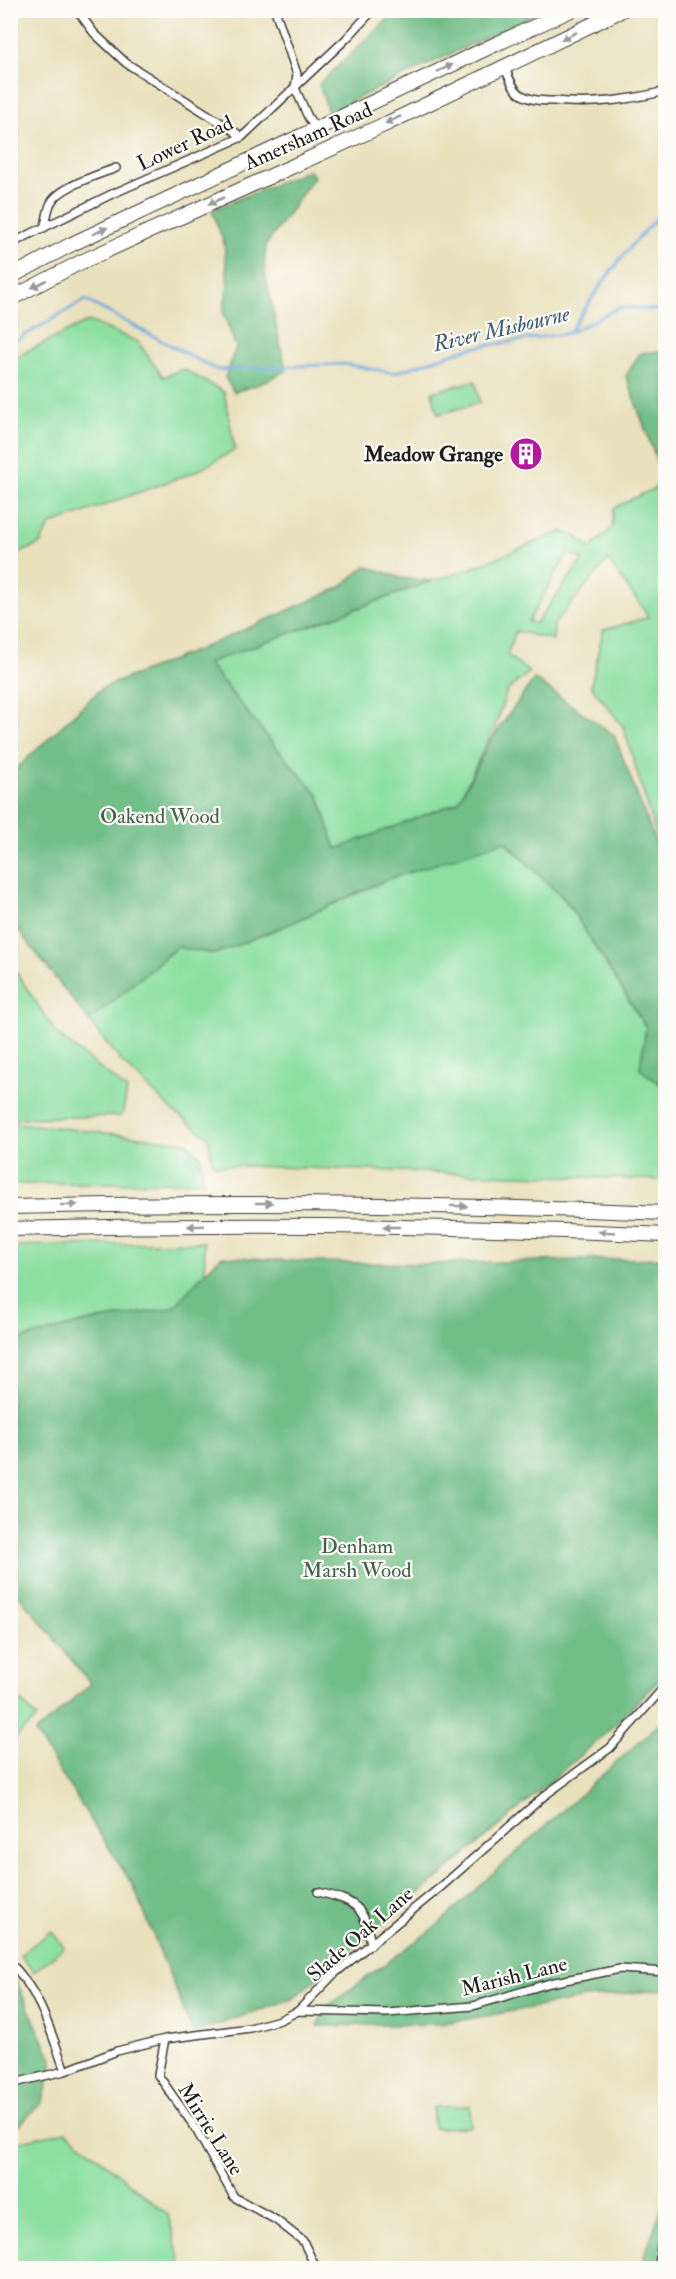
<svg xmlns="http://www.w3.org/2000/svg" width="676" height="2279" viewBox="0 0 676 2279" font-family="'IM FELL Double Pica',serif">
<rect width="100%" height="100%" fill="#fdfcf7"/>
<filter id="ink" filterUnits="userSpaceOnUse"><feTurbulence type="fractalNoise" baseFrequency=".0167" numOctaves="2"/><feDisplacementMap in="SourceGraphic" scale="12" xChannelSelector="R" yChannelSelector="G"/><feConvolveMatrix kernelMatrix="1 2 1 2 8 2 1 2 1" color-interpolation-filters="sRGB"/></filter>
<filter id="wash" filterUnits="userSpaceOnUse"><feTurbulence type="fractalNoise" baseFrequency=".008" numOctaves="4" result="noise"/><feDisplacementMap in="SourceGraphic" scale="24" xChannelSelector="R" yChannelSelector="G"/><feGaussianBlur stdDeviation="1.35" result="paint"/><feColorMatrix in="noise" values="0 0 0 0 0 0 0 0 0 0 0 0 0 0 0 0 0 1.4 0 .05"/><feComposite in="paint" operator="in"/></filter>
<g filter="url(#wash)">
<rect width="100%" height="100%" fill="#e9e0bc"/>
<!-- green -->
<path fill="#8cdfa1" stroke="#547e5e" stroke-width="1.5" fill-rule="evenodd" d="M 89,321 L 138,342 L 163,377 L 183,369 L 224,392 L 235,450 L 197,471 L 50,525 L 40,544 L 11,557 L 11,359 Z
M 665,353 L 665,864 L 623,726 L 591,686 L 603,630 L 649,617 L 608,560 L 554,624 L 553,640 L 516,631 L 507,655 L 529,672 L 507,691 L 496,724 L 458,802 L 336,850 L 319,796 L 267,737 L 208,663 L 432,581 L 464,571 L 563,531 L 577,537 L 591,548 L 612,527 L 614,508 L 665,483 L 626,376 ZM 568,553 L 583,559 L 536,623 L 528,622 Z
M 475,381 L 480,403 L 438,414 L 432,392 Z
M 504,841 L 567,902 L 646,1027 L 640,1069 L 665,1088 L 665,1180 L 213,1165 L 208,1137 L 173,1111 L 121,1061 L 89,1021 L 177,947 L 215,954 L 287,925 L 386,880 Z
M 10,963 L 58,1035 L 127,1090 L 122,1116 L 18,1118 L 11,1121 Z
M 17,1123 L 186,1142 L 201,1157 L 202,1182 L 11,1184 L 11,1125 Z
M 204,1242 L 205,1272 L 175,1306 L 169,1309 L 86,1322 L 11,1342 L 10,1246 Z
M 20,1700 L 37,1718 L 11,1742 L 11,1709 Z
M 51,1931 L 64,1947 L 34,1972 L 20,1955 Z
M 470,2106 L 471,2127 L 433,2128 L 433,2107 Z
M 66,2131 L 168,2215 L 182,2268 L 11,2268 L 11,2137 L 17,2142 Z"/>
<!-- forest -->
<path fill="#71be87" stroke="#466d52" stroke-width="1.5" d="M 398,10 L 542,10 L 542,11 L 328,112 L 319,84 Z
M 309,170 L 314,177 L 266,245 L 264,269 L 286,371 L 257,385 L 234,392 L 225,378 L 236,347 L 223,312 L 228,286 L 224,243 L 212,210 Z
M 665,351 L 666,351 L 665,483 L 626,376 L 640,353 Z
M 366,566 L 401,578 L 432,581 L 208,663 L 267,737 L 319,796 L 336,849 L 458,802 L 490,741 L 534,679 L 614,735 L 665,867 L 665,944 L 658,992 L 665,994 L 665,1088 L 640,1069 L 646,1027 L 567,902 L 505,841 L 386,880 L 287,925 L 215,954 L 177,947 L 89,1021 L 11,921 L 11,774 L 102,688 L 200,649 L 339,588 Z
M 222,1256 L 312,1262 L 425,1264 L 665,1258 L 665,1674 L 603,1736 L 436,1880 L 292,1999 L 193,2033 L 134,1887 L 35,1733 L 91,1684 L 14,1589 L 11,1592 L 11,1342 L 86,1322 L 169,1309 L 175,1306 L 205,1272 Z
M 659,1724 L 665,1730 L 665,1989 L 586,1998 L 440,2024 L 318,2026 L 325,2008 L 438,1925 L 491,1875 Z
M 13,1975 L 53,2061 L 43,2101 L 11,2133 L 10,1977 Z
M 665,2199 L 665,2268 L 647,2268 L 644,2257 Z"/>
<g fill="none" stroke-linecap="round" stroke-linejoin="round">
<!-- stream -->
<path stroke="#6aa8dc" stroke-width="3" d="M 570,332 C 598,287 627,246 666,209
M 10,344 L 85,300 L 217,370 L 344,364 L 394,373 L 470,348 L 569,333 L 620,307 L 666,311"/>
</g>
</g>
<g filter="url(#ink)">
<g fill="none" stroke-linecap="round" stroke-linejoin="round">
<defs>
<path id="street" d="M 77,10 L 94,33 L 126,63 L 231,129 L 242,137
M 275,10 L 297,74 L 295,88 L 308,117 L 316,129
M 505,68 C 509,77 513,90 522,95 C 532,101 544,101 554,101 C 593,105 628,100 666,91
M 44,228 C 47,220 47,212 50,205 C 57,187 98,175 116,168
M 10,244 L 112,194 L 242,137 L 346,39 L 373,10
M 318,1892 C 355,1901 365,1905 371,1945
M 10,1963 C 39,1989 52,2035 65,2071
M 298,2011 L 387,2013 L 473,2006 L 550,1983 L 620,1969 L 666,1972
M 165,2039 L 158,2075 L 194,2126 L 234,2197 L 276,2220 L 303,2241 L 316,2268
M 10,2084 L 65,2071 L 117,2051 L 165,2039 L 250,2028 L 280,2020 L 298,2011 L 334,1974 L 442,1886 L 544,1796 L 610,1748 L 666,1685
M 659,2268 L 661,2246 L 666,2234"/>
<path id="highway" d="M 10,277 L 72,244 L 496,44 L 571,10
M 10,299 L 79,263 L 388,123 L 622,10
M 10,1207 C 229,1201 447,1204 666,1213
M 10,1229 C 229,1223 447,1225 666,1235"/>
</defs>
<!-- street casing -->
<use href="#street" stroke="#3b3934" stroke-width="10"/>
<!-- highway casing -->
<use href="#highway" stroke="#3b3934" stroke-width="16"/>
<!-- street -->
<use href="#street" stroke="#fff" stroke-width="7"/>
<!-- highway -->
<use href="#highway" stroke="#fff" stroke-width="14"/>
</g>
<!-- one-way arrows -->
<defs><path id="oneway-solid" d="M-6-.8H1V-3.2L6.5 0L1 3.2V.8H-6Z" transform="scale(1.5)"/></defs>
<g fill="#999">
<use href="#oneway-solid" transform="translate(569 36) rotate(154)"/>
<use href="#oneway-solid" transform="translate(445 68) rotate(-25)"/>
<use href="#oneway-solid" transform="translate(393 120) rotate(155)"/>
<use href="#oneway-solid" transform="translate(216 201) rotate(156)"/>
<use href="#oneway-solid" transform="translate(100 231) rotate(-25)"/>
<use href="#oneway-solid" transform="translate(39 284) rotate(152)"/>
<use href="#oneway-solid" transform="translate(264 1203)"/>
<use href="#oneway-solid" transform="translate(69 1205) rotate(-2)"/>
<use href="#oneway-solid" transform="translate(459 1206) rotate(1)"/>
<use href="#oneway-solid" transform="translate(196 1226) rotate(179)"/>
<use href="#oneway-solid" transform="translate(391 1227) rotate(-180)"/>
<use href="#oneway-solid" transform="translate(607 1232) rotate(-177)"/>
</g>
</g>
<!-- icons -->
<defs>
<symbol id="building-disc" viewBox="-11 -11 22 22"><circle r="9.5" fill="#b5179e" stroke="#fdfcf7"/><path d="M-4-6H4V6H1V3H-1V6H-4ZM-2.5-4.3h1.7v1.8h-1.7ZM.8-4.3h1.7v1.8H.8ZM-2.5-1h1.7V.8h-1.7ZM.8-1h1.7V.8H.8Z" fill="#fff"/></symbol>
</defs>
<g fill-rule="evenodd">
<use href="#building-disc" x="507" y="435" width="38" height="38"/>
</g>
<g text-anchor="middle" stroke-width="4.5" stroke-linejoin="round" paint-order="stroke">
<!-- street labels -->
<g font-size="21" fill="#1c1c1c" stroke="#fdfcf7">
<text transform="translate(308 136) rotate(-24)" y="7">Amersham Road</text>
<text transform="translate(185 143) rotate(-25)" y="7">Lower Road</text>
<text transform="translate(360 1934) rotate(-41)" y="7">Slade Oak Lane</text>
<text transform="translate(514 1976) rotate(-14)" y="7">Marish Lane</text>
<text transform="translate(211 2129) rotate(58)" y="7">Mirrie Lane</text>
</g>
<!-- poi labels -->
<g font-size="21" font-weight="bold" fill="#1c1c1c" stroke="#fdfcf7" text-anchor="end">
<text x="503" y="461">Meadow Grange</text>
</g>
<!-- park labels -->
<g font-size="21" fill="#43604b" stroke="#fdfcf7">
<text x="160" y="823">Oakend Wood</text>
<text x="357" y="1553">Denham<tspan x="357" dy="24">Marsh Wood</tspan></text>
</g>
<!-- water labels -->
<g font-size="22" font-style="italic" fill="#3f5b72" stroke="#fdfcf7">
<text transform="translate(501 328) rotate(-13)" y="8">River Misbourne</text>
</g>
</g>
<!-- margin -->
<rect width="676" height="2279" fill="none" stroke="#fdfcf7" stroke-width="36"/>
</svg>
